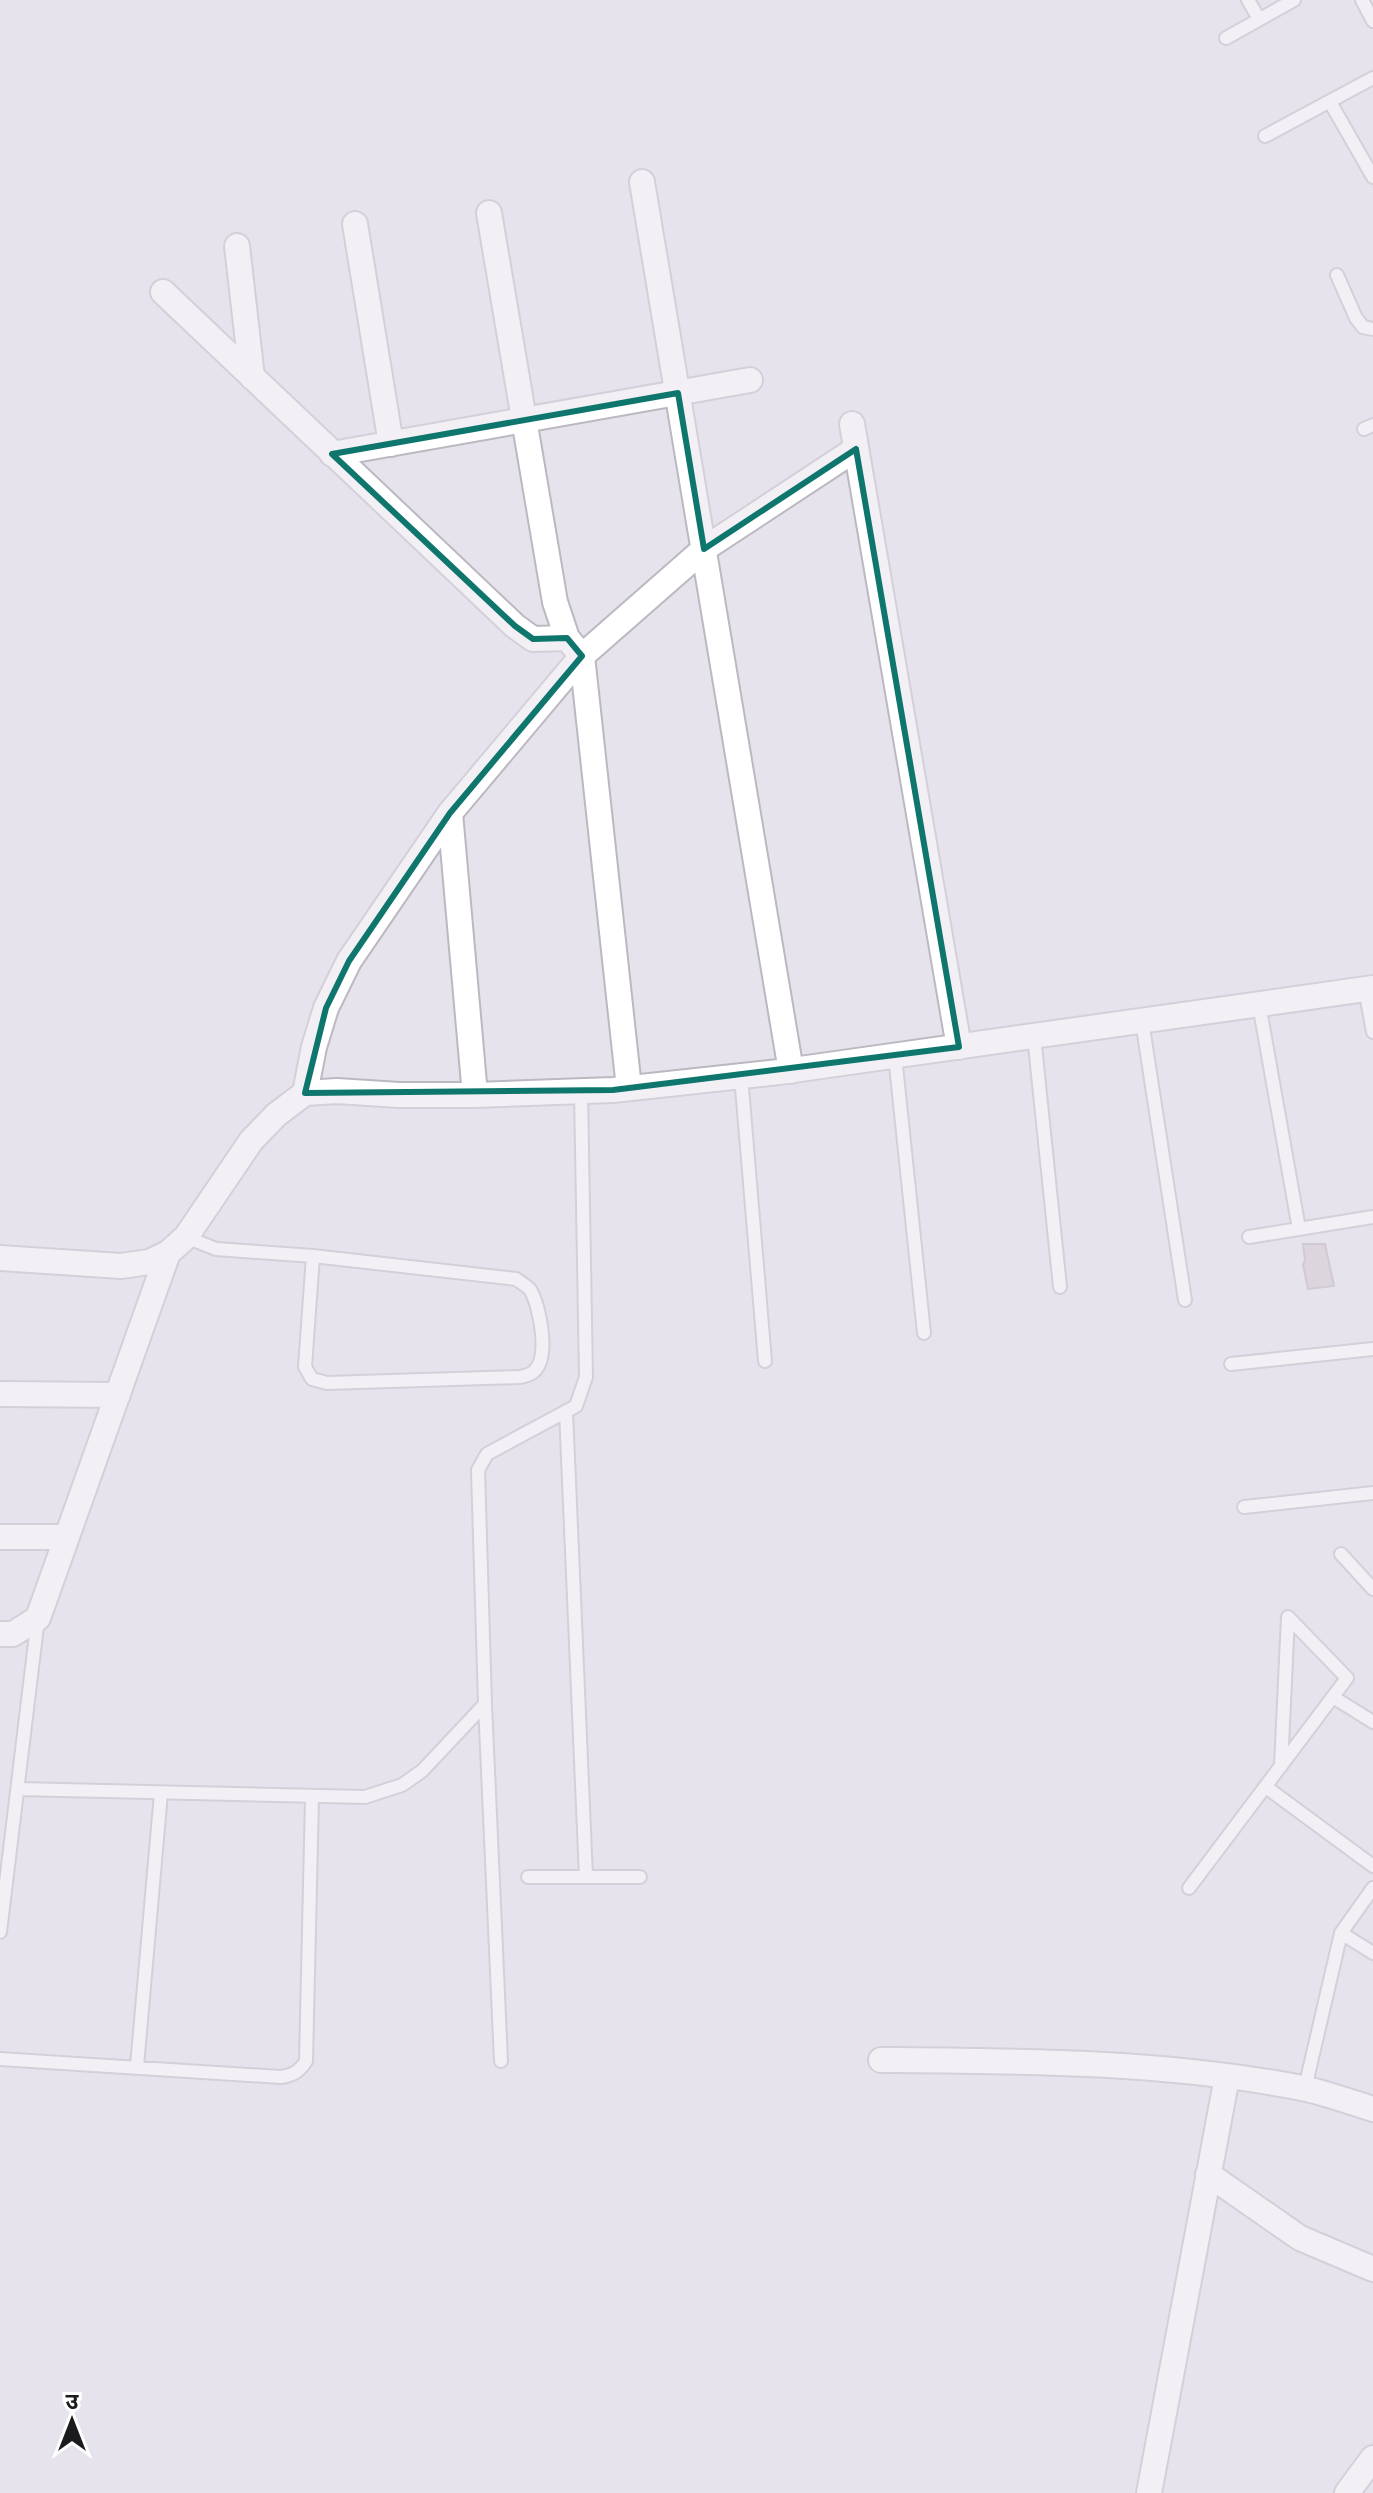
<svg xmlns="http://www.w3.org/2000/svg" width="1373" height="2493" viewBox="0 0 1373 2493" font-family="Montserrat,'Noto Sans Devanagari',sans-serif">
<rect width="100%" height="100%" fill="#e7e3ed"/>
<!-- building -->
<path fill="#cec3c9" stroke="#b4aaaf" stroke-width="2" d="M 1303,1244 L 1325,1244 L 1334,1286 L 1308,1289 L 1303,1265 L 1305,1260 Z"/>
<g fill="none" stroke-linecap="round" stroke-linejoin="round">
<defs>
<path id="service" d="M 1248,0 L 1259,19
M 1362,0 L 1373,21
M 1226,38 L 1294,0
M 1330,102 L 1373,177
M 1265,136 L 1373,78
M 1337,275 L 1356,318 L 1363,327 L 1373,329
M 1364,429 L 1373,425
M 1365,989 L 1373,1032
M 1259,1004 L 1299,1229
M 1142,1021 L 1185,1300
M 1034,1036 L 1060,1287
M 895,1056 L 924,1333
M 741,1076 L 765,1361
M 186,1237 L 216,1249 L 313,1256 L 516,1279 C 521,1283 528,1286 531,1291 C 540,1308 551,1360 532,1373 C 529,1375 524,1376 520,1377 L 327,1383 L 312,1379 L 305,1367 L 313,1256
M 1249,1237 L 1373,1217
M 1231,1364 L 1373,1349
M 566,1411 L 586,1877
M 1244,1507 L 1373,1493
M 1341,1554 L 1373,1589
M 1333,1697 L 1373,1722
M 1266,1787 L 1373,1866
M 18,1789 L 365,1797 L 402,1785 L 422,1771 L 485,1704
M 528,1877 L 640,1877
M 1189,1888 C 1242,1818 1295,1748 1347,1678 L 1288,1617 L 1281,1766
M 0,1932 L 38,1618
M 1341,1933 L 1373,1953
M 0,2059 L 281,2077 C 293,2075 299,2072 306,2061 L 312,1798
M 501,2061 L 485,1704 L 478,1470 L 487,1454 L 576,1406 L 586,1377 L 581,1091
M 137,2066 L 161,1793
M 1305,2088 L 1341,1933 L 1373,1888"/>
<path id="minor" d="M 642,182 L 791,1071
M 489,213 L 555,602 L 567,638 L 582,656 L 629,1088
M 355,224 L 391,444
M 237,246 L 252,377
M 163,292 L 515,626 L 533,639 L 567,638
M 852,424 L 959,1047
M 332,454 L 750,380
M 450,813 L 475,1095
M 305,1093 L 314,1047 L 326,1008 L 349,961 L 450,813 L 582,656 L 704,549 L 856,449
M 0,1258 L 121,1266 L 149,1262 L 168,1253
M 0,1394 L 118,1395
M 0,1537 L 67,1537
M 0,1634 L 13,1634 L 38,1618 L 168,1253 L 186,1237 L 251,1141 L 276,1115 L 305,1093 L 337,1091 L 399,1095 L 475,1095 L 613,1090 L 779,1072 L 1373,988
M 881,2060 C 1022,2061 1163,2061 1302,2088 C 1326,2093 1350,2102 1373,2109
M 1208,2174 L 1300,2238 L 1373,2269
M 1149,2493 L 1227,2077
M 1347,2493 L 1373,2458"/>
</defs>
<!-- service casing -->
<use href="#service" stroke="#bcb8c1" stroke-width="16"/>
<!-- minor casing -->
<use href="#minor" stroke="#bcb8c1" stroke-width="28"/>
<!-- service -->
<use href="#service" stroke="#fff" stroke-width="12"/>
<!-- minor -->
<use href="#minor" stroke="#fff" stroke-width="24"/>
</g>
<!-- marked area -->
<path d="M0 0H1373V2493H0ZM 678,393 L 704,549 L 856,449 L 959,1047 L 613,1090 L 305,1093 L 326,1008 L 349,961 L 450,813 L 582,656 L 567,638 L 533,639 L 515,626 L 332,454 Z" fill="#e7e3ed" fill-opacity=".55" fill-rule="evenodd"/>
<path fill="none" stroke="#0f766e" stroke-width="6" stroke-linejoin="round" d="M 678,393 L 704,549 L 856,449 L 959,1047 L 613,1090 L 305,1093 L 326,1008 L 349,961 L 450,813 L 582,656 L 567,638 L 533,639 L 515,626 L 332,454 Z"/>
<!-- north arrow -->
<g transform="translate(72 2421)" stroke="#ffffff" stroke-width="6" paint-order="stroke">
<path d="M0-6L14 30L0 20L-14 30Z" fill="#1b1a1d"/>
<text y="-12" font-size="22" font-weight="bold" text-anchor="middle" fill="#1b1a1d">उ</text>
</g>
</svg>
